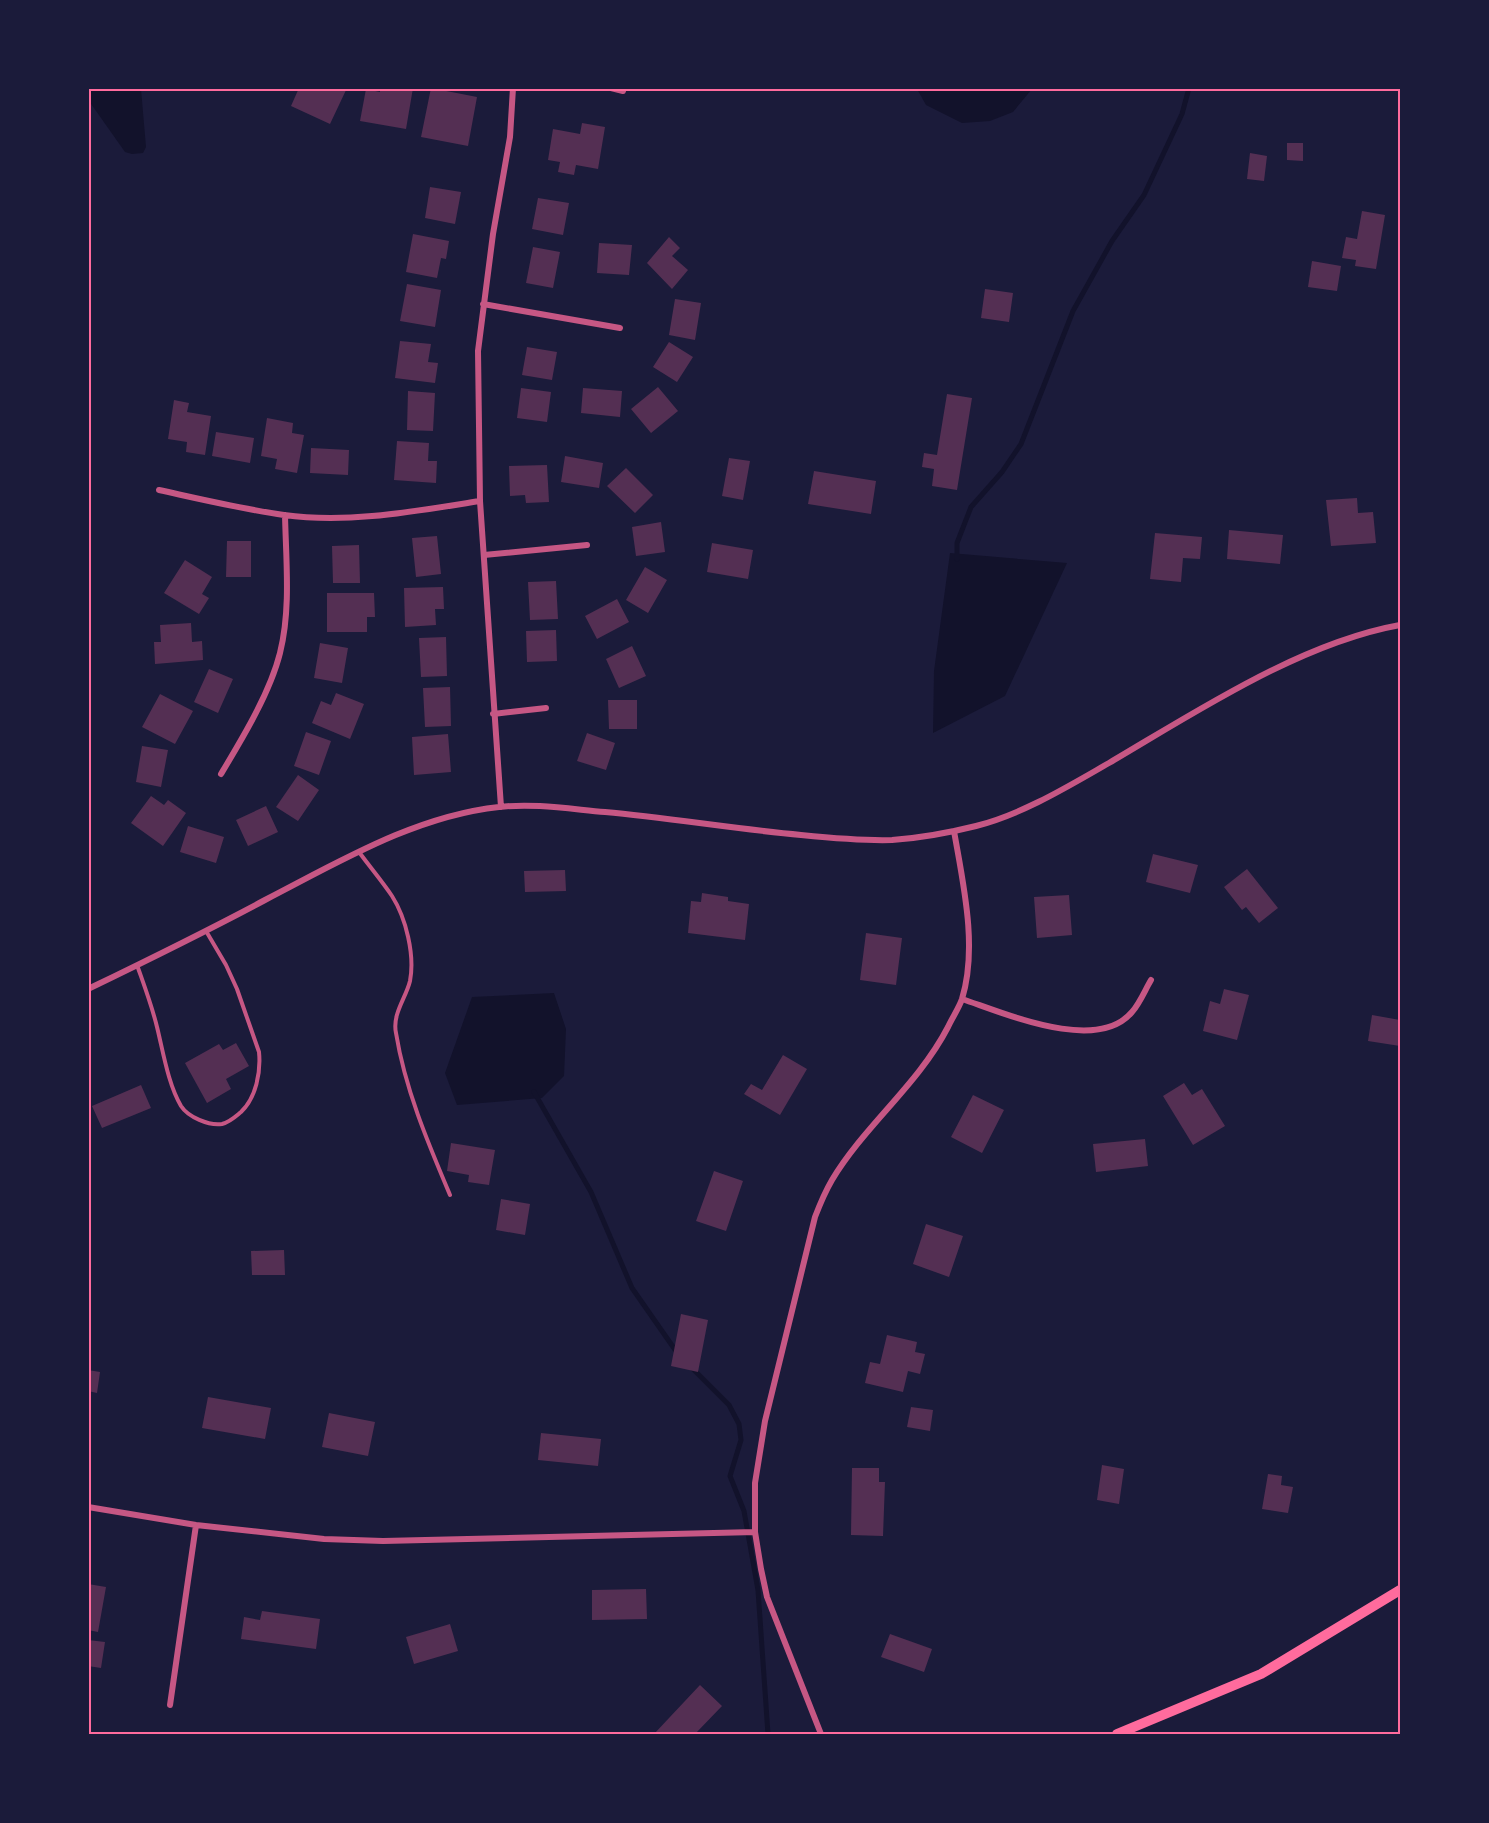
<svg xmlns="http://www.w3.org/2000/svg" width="1489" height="1823" viewBox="0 0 1489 1823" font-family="Rubik,sans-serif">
<rect width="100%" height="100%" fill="#1b1b3a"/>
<!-- water -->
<path fill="#12122b" d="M 88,89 L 141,89 L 146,147 L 143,153 L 132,154 L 125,152 L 89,101 Z
M 917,89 L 1032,89 L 1013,112 L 990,121 L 962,123 L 926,105 Z
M 950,553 L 1067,563 L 1005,696 L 933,733 L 934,671 Z
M 554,993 L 566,1029 L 564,1076 L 542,1098 L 457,1105 L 445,1073 L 472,997 Z"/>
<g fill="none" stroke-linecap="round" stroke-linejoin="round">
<!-- stream -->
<path stroke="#12122b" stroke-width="5" d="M 957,559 L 957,543 L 971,507 L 1002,472 L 1021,444 L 1073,311 L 1112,241 L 1144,195 L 1182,114 L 1189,88
M 534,1092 L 591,1192 L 632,1288 L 678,1354
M 691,1367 L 729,1405 L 739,1424 L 741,1440 L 730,1476 L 744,1511 L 758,1590 L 768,1734"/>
</g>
<!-- building -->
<path fill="#542f53" d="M 299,88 L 347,88 L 330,124 L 291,106 Z
M 380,88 L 413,88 L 406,129 L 360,121 L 366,89 L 380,92 Z
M 431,88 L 477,97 L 468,146 L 421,137 Z
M 582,123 L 605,127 L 598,169 L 576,165 L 574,175 L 558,172 L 560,162 L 548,160 L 553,129 L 580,134 Z
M 1287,143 L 1303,143 L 1303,161 L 1287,160 Z
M 1250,153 L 1267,156 L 1264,181 L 1247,179 Z
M 430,187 L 461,192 L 455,224 L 425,218 Z
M 538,198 L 569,203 L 563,235 L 532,229 Z
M 1362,211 L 1385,215 L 1376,269 L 1355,266 L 1356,260 L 1342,258 L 1346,237 L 1357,239 Z
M 413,234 L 449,241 L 446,259 L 441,258 L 437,278 L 406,272 Z
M 669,237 L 680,248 L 672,256 L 688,270 L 672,289 L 647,263 Z
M 599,243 L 632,245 L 629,275 L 597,273 Z
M 533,247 L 560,252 L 553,288 L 526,283 Z
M 1312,261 L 1341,266 L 1337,291 L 1308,287 Z
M 407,284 L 441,290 L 435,327 L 400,321 Z
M 985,289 L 1013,293 L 1009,322 L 981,318 Z
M 675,299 L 701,303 L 695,340 L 669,335 Z
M 400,341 L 431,344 L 428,362 L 438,363 L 435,383 L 395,378 Z
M 669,342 L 693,357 L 677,382 L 653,367 Z
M 527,347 L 557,352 L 552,380 L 522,375 Z
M 658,387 L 678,411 L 651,433 L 631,409 Z
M 521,388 L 551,392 L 547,422 L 517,418 Z
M 583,388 L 622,391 L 620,417 L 581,413 Z
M 408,391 L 435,393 L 433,431 L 407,430 Z
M 947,394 L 972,398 L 957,490 L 932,486 L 934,469 L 922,467 L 924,453 L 937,455 Z
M 174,400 L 189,403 L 187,412 L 211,416 L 205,455 L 186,452 L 187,442 L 168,439 Z
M 267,418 L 293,423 L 292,433 L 304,435 L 297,473 L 275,469 L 277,459 L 261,456 Z
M 216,432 L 254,438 L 250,463 L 212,456 Z
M 397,441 L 429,443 L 428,461 L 437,461 L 436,483 L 394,480 Z
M 311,448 L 349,450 L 348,475 L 310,473 Z
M 565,456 L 603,463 L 599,488 L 561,482 Z
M 729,458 L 750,461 L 743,500 L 722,496 Z
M 547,465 L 549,502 L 526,503 L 525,495 L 510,496 L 509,466 Z
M 626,468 L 653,495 L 635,513 L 607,486 Z
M 814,471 L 876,481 L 871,514 L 808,504 Z
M 1357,498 L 1358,513 L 1373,512 L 1376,543 L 1331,546 L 1326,500 Z
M 661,522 L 665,552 L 636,556 L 632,527 Z
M 1229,530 L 1283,535 L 1280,564 L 1227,559 Z
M 1155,533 L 1202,537 L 1200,559 L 1183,558 L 1181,582 L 1150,579 Z
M 437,536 L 441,574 L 416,577 L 412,538 Z
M 227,541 L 251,541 L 251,577 L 226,577 Z
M 712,543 L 753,550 L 748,579 L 707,572 Z
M 359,545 L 360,583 L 333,583 L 332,546 Z
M 185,560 L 212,577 L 202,594 L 209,598 L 199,614 L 164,593 Z
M 645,567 L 667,580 L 648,613 L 626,600 Z
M 556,581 L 558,619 L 530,620 L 528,582 Z
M 443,587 L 444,609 L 435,609 L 436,625 L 405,627 L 404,588 Z
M 327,593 L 374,593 L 375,617 L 367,617 L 367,632 L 327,632 Z
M 617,599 L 629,622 L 597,639 L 585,616 Z
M 191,623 L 192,642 L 202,641 L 203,660 L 155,664 L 154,642 L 161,642 L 160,625 Z
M 556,630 L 557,661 L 527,662 L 526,631 Z
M 446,637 L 447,676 L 421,677 L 419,638 Z
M 320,643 L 348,648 L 342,683 L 314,678 Z
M 632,646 L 646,676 L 619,688 L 606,659 Z
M 209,669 L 233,679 L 218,713 L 194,702 Z
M 450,687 L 451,726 L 425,727 L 423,688 Z
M 336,693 L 364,704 L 350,739 L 312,723 L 321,701 L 331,705 Z
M 160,694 L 193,711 L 175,744 L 142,727 Z
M 608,700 L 637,700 L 637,729 L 609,729 Z
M 306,732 L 331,741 L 319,775 L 294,766 Z
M 587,733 L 615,743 L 606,770 L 577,761 Z
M 448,734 L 451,772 L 414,775 L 412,737 Z
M 142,746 L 168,750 L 161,787 L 136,782 Z
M 298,775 L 319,790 L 298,821 L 276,807 Z
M 151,796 L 164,805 L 168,800 L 186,813 L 163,846 L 131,823 Z
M 266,806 L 278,832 L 248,846 L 236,820 Z
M 188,826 L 224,837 L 216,863 L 180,852 Z
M 1153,854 L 1198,865 L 1190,893 L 1146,882 Z
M 1247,869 L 1278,908 L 1259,923 L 1246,907 L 1242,910 L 1224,887 Z
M 565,870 L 566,891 L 525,892 L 524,871 Z
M 702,893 L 728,897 L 728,901 L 749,904 L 745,940 L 688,933 L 691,901 L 701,902 Z
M 1069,895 L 1072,935 L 1037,938 L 1034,897 Z
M 866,933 L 902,938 L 896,985 L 860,980 Z
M 1224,989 L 1249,995 L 1237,1040 L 1203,1031 L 1210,1001 L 1220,1004 Z
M 1372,1015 L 1400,1020 L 1400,1046 L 1368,1041 Z
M 236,1043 L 249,1066 L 226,1079 L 231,1089 L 207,1103 L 185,1063 L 219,1044 L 223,1050 Z
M 783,1055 L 807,1069 L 780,1115 L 744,1094 L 751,1084 L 762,1090 Z
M 1184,1083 L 1192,1095 L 1202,1089 L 1225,1126 L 1193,1145 L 1163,1096 Z
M 141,1085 L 151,1108 L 102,1128 L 92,1106 Z
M 973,1095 L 1004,1110 L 982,1153 L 951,1137 Z
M 1145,1139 L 1148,1166 L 1096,1172 L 1093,1144 Z
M 451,1143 L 495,1150 L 489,1185 L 468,1182 L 469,1175 L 447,1171 Z
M 714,1171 L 743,1181 L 726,1231 L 696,1221 Z
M 501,1199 L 530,1204 L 525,1235 L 496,1230 Z
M 926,1224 L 963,1236 L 949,1277 L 913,1264 Z
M 284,1250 L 285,1275 L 252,1275 L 251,1251 Z
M 681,1314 L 708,1320 L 698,1372 L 671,1366 Z
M 887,1335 L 917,1342 L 915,1352 L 925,1354 L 920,1374 L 908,1371 L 903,1392 L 865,1383 L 870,1362 L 880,1364 Z
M 88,1370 L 100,1372 L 97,1393 L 88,1391 Z
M 208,1397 L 271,1408 L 265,1439 L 202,1428 Z
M 911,1407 L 933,1410 L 930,1431 L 907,1427 Z
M 329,1413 L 375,1422 L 368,1456 L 322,1447 Z
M 541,1433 L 601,1439 L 598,1466 L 538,1460 Z
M 1102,1465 L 1124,1469 L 1119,1504 L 1097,1500 Z
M 852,1468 L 879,1468 L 879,1482 L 885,1482 L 883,1536 L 851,1535 Z
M 1268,1474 L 1282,1476 L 1281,1485 L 1293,1487 L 1288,1513 L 1262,1509 Z
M 88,1584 L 106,1587 L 98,1632 L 88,1630 Z
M 646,1589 L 647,1619 L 592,1620 L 592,1590 Z
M 262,1611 L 320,1619 L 316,1649 L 241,1639 L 244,1617 L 260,1620 Z
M 450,1624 L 458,1651 L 414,1664 L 406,1637 Z
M 890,1634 L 932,1649 L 924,1672 L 881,1657 Z
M 88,1640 L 105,1642 L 101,1668 L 88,1666 Z
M 700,1685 L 722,1706 L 695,1734 L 654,1734 Z"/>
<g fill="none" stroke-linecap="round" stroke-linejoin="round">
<!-- service -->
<path stroke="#c65784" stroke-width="4" d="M 359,852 C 370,867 382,881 392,896 C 406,918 415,955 410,981 C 406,998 392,1014 396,1033 C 405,1089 428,1143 450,1195
M 137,965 C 144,985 152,1006 157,1027 C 163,1051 168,1084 181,1106 C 188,1117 209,1126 222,1124 C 230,1122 235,1117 241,1112 C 256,1098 261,1072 259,1052 L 237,989 L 226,965 L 206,931"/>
<!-- minor -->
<path stroke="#c65784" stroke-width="6" d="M 611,88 L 623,91
M 483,304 L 620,328
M 159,490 C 200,499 242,509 284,515 C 349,524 416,511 480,501
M 484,555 L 587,545
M 493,714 L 546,708
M 221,774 C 242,739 270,693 280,653 C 291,609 286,561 285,515
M 501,807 L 480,501 L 478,351 L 493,234 L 510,137 L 513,88
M 88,989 C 148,960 207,931 265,900 C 339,862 415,816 499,807 C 534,803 570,809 605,812 C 670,818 735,829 801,835 C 831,838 862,841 892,840 C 921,838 948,833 976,826 C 1023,814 1067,787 1109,763 C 1196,712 1300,643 1400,625
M 962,999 C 1004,1013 1097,1054 1132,1012 C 1140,1003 1145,990 1151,980
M 88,1507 L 196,1525 L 324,1539 L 383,1541 L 755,1532
M 170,1705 L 196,1525
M 821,1734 L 767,1597 L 761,1569 L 755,1532 L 755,1483 L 765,1421 L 815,1217 C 820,1204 825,1192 832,1180 C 865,1125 918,1085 948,1027 C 952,1018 959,1008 962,999 C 978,947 963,883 954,831"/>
<!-- secondary -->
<path stroke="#ff6b9d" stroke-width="10" d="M 1117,1734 L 1261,1674 L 1400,1590"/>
</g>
<!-- border -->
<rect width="1489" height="1823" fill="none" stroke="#1b1b3a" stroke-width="180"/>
<rect x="90" y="90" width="1309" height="1643" fill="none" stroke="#ff6b9d" stroke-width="2"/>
</svg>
